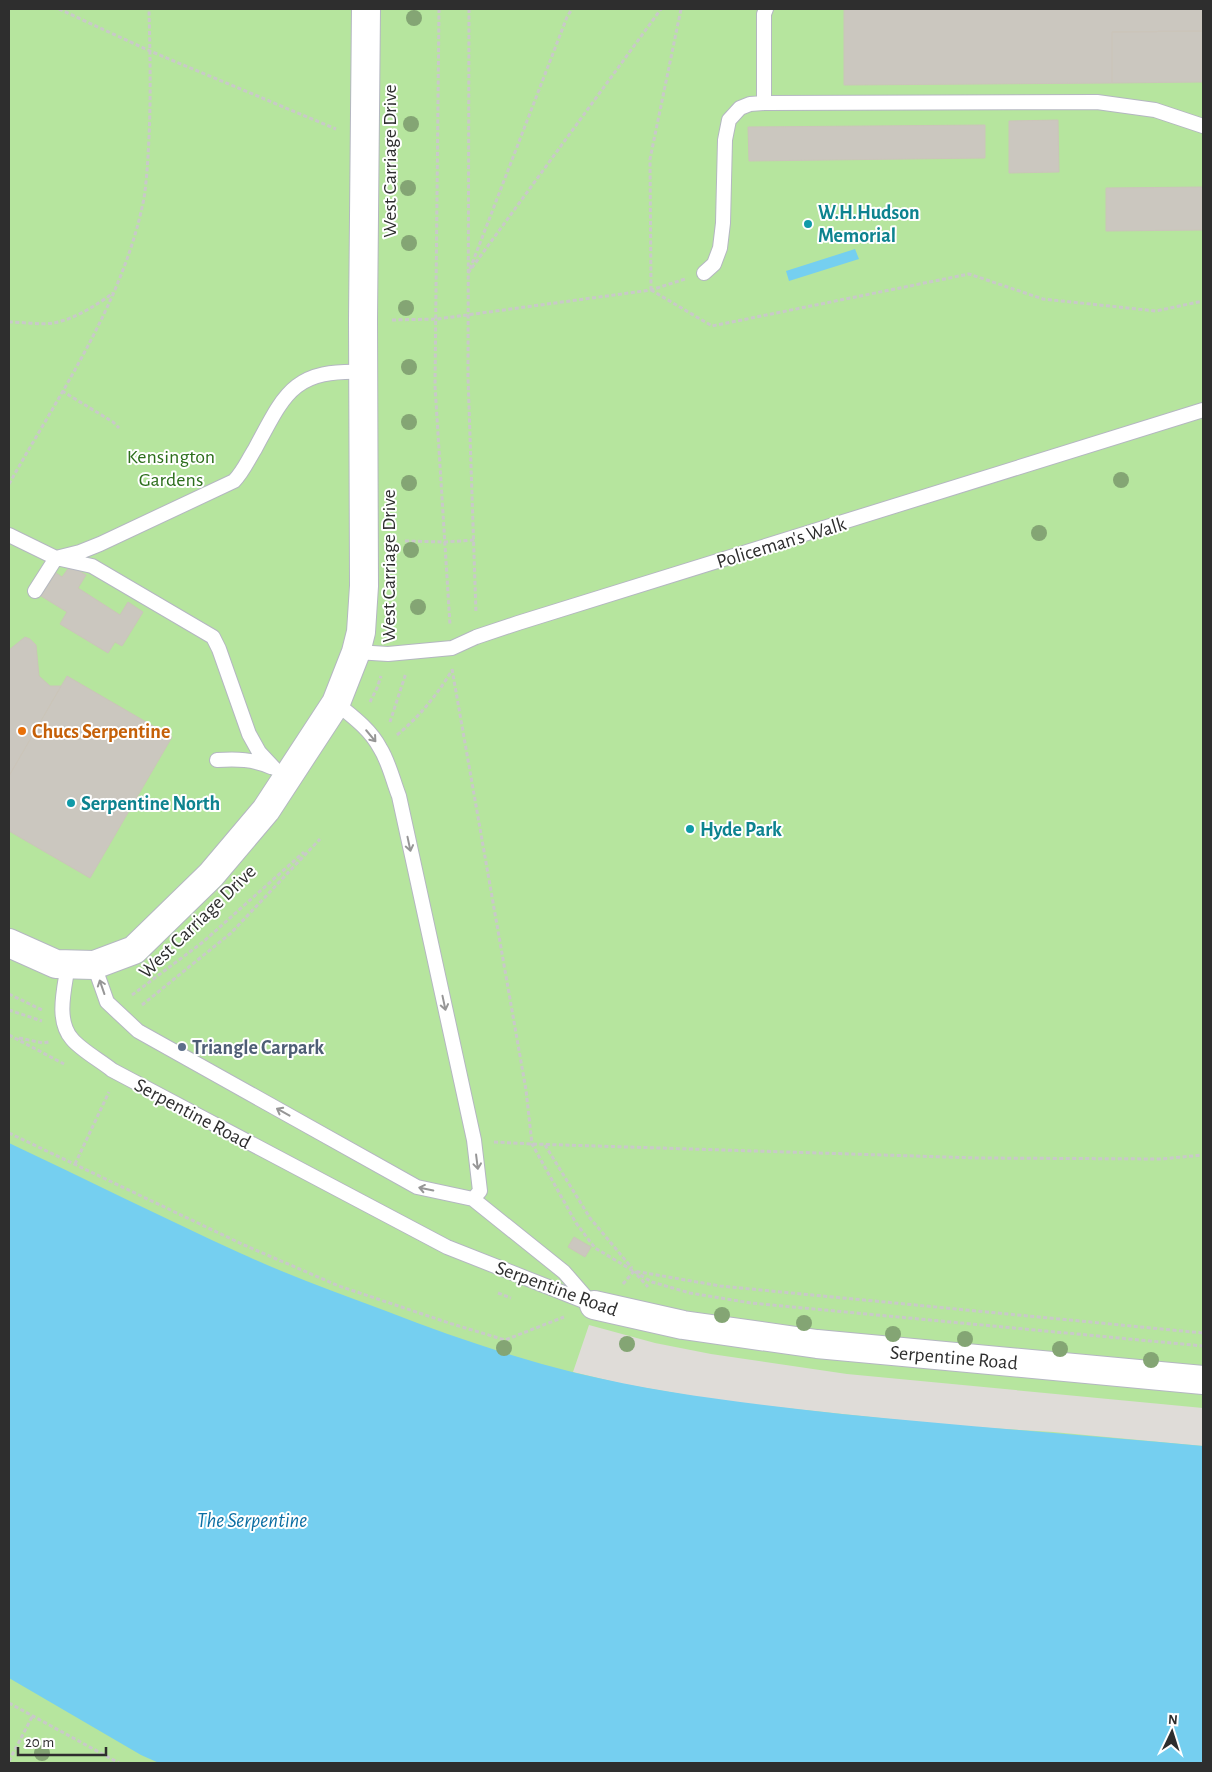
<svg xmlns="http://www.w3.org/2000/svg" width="1212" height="1772" viewBox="0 0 1212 1772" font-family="'Alegreya Sans',sans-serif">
<rect width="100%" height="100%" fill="#efe9e1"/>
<!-- green -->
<path fill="#b6e59e" d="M 9,9 L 1203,9 L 1203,1763 L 9,1763 Z"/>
<!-- plaza -->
<path fill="#dfdcd8" d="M 589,1325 L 655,1343 L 711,1354 L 847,1374 L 1203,1408 L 1203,1446 L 1053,1432 L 956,1426 L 757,1405 L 704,1398 L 623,1384 L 573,1372 Z"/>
<!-- water -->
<path fill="#75cff0" d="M 855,249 L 859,259 L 789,281 L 786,271 Z
M 9,1143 C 86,1179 163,1218 240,1253 C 288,1275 337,1293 386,1311 C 448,1335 511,1357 576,1373 C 664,1394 752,1404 842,1414 C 962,1426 1083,1435 1203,1446 L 1203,1763 L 159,1763 L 141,1755 L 9,1678 Z"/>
<!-- building -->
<path fill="#cbc7bf" stroke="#cbc5ba" d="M 844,9 L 1203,9 L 1203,31 L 1112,32 L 1112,83 L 844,85 Z
M 1203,31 L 1203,82 L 1112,83 L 1112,32 Z
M 1058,120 L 1059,172 L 1009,173 L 1009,121 Z
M 985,125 L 985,158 L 749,161 L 748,127 Z
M 1203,187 L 1203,230 L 1106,231 L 1106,188 Z
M 70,566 L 86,575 L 78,588 L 120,615 L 128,602 L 143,612 L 122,646 L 115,642 L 108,653 L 60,624 L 67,612 L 41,596 L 56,573 L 62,577 Z
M 25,637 L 30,639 L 36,645 L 39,676 L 50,686 L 61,686 L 9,776 L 9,650 Z
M 67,676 L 172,737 L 90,878 L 9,831 L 9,776 Z
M 574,1237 L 591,1247 L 585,1257 L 568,1247 Z"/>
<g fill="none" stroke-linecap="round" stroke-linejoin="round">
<defs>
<path id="lane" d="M 766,9 L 764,14 L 764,103 L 1097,102 L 1155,110 L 1203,126
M 704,273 L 714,264 L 720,248 L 723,223 L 725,140 L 729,120 L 740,108 L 750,104 L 764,103
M 9,535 L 56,558 L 80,552 L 100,544 L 234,481 C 243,472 248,460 255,449 C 285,393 293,369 364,372
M 35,591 L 56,558 L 92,566 L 213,637 L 219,649 L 249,734 L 259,752 L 274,768
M 356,652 L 388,654 L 452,648 L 476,637 L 518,623 L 1203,410
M 336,703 C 352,716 370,729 380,748 C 389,762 393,781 399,796 L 474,1140 L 480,1191 L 473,1199
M 217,760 C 237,759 253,759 271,767
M 68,964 C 65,987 55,1020 72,1039 C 81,1050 101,1061 112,1070 L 447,1247 L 594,1305
M 94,965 L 107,1002 L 138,1031 L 417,1187 L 473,1199 L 564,1272 L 591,1303"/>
<path id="street" d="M 9,943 L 56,964 L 94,965 L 134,950 L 211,875 L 266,810 L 336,703 L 356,652 L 361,632 L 364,586 L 363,320 L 366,9
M 594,1305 L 683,1325 L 817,1344 L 1203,1380"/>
</defs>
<!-- lane casing -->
<use href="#lane" stroke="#b4b7c1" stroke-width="16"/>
<!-- street casing -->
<use href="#street" stroke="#b4b7c1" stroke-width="30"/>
<!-- path -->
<path stroke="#c9c9c9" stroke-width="3" stroke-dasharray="4 2.5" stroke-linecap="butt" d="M 59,9 L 150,51 L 336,129
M 439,9 L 435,386 L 450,625
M 469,9 L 468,377 L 476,613
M 470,269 L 567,17 L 572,9
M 468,273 L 661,9
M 651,290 L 712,326 L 969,274 L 1043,299 L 1156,311 L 1203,301
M 651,290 L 650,159 L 681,9
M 392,320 L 437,319 L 651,290 L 685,279
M 9,322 C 23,322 39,325 53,323 C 73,320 97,305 113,293
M 62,391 L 113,422 L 119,428
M 9,484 C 60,393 124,301 144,198 C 147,178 148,158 149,137 C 151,95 150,52 149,9
M 405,541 L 445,542 L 474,540
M 452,669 L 526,1090 L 532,1144 L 576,1223 L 595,1248 L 652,1282 L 690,1293 L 751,1303 L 1203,1346
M 370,702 L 377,688 L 381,676
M 390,722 L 406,673
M 397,735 C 419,717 436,696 451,672
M 9,994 L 42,1010
M 132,995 L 203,942 L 304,852
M 142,1005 L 231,933 L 320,839
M 9,1010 L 42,1021
M 9,1035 L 64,1064
M 19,1038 L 43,1043 L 49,1042
M 9,1133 L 244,1245 L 339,1286 L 449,1323 L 505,1340 L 564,1317
M 494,1142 L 532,1144 L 978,1158 L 1161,1159 L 1203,1155
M 545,1145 L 590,1218 L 632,1268
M 75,1164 L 109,1092
M 637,1275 L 648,1287
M 623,1284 L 634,1271 L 720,1286 L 1203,1333
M 498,1293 L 511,1298
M 9,1703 L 119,1763
M 9,1761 L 32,1717"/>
<!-- lane -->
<use href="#lane" stroke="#fff" stroke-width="14"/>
<!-- street -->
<use href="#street" stroke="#fff" stroke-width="28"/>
</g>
<!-- trees -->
<g fill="#84a574">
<circle cx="414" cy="18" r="8"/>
<circle cx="411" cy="124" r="8"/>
<circle cx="408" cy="188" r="8"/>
<circle cx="409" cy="243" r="8"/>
<circle cx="406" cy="308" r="8"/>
<circle cx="409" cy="367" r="8"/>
<circle cx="409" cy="422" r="8"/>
<circle cx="1121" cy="480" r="8"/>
<circle cx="409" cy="483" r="8"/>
<circle cx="1039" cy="533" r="8"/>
<circle cx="411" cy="550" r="8"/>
<circle cx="418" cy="607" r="8"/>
<circle cx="722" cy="1315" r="8"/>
<circle cx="804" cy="1323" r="8"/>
<circle cx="893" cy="1334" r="8"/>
<circle cx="965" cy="1339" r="8"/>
<circle cx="627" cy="1344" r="8"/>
<circle cx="504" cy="1348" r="8"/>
<circle cx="1060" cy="1349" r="8"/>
<circle cx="1151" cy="1360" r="8"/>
<circle cx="42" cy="1753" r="8"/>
</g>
<!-- one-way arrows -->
<defs><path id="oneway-shaft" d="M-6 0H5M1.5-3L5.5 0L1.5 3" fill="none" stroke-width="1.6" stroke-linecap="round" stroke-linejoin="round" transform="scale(1.25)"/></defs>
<g stroke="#969696">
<use href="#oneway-shaft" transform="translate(371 736) rotate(50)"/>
<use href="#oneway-shaft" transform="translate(409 844) rotate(78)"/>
<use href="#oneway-shaft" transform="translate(102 987) rotate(-109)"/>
<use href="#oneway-shaft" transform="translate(444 1003) rotate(78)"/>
<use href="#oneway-shaft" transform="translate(283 1112) rotate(-151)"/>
<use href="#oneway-shaft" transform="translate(477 1162) rotate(83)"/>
<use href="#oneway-shaft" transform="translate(426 1189) rotate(-168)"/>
</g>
<!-- markers -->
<g fill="#0f9aa8" stroke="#fff" stroke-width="2">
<circle cx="808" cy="224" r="5"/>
<circle cx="71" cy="803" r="5"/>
<circle cx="690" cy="829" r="5"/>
</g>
<circle fill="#e8710a" stroke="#fff" stroke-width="2" cx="22" cy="731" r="5"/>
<circle fill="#5c6f8a" stroke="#fff" stroke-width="2" cx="182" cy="1047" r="5"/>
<g text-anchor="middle" stroke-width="4" stroke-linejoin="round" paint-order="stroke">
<!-- street labels -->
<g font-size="20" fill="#2e2e2e" stroke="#fff">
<text transform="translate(389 161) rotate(-90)" y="7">West Carriage Drive</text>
<text transform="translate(781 542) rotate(-17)" y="7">Policeman's Walk</text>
<text transform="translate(388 566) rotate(-90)" y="7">West Carriage Drive</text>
<text transform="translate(197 921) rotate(-44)" y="7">West Carriage Drive</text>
<text transform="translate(193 1113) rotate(28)" y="7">Serpentine Road</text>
<text transform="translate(557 1288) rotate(20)" y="7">Serpentine Road</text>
<text transform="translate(954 1357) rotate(5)" y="7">Serpentine Road</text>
</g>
<!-- culture labels -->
<g font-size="20" font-weight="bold" fill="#0d838f" stroke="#fff" text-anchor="start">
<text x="818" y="219">W.H.Hudson<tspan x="818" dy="23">Memorial</tspan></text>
<text x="81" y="810">Serpentine North</text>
<text x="700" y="836">Hyde Park</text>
</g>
<!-- park labels -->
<g font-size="20" fill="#2c6e1b" stroke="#fff">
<text x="171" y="463">Kensington<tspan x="171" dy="23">Gardens</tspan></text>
</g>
<!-- food labels -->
<g font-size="20" font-weight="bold" fill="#c56008" stroke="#fff" text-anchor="start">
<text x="32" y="738">Chucs Serpentine</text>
</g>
<!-- service labels -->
<g font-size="20" font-weight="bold" fill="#4e5e75" stroke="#fff" text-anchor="start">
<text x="192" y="1054">Triangle Carpark</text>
</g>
<!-- water labels -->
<g font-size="21" font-style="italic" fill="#0d6fa3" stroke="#fff">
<text x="252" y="1527">The Serpentine</text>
</g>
</g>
<!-- border -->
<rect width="1212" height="1772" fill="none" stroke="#2e2e2e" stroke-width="20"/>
<!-- north arrow -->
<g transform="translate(1172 1732) rotate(4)" stroke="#ffffff" stroke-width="4" paint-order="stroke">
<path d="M0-4L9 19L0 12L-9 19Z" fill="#2e2e2e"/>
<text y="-8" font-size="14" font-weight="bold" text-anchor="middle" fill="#2e2e2e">N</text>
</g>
<!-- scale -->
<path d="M18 1747v8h88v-8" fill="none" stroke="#2e2e2e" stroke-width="2.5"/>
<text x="25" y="1747" font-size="15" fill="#2e2e2e" stroke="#ffffff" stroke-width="4" paint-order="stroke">20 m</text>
</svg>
